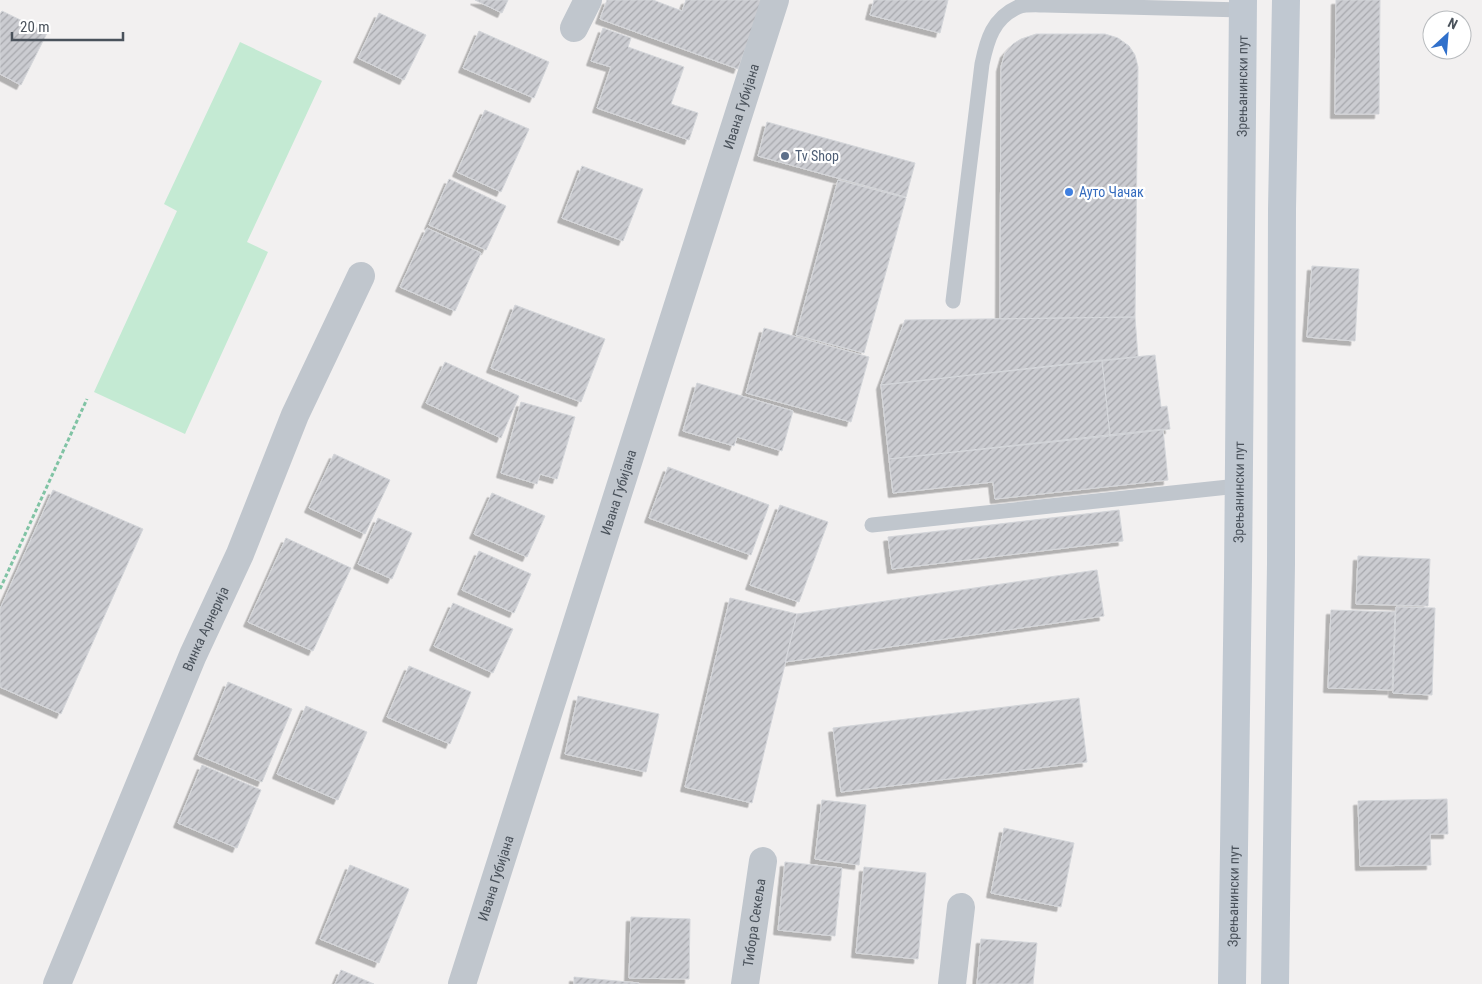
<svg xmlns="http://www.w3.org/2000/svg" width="1482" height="984" viewBox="0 0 1482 984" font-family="'Roboto Condensed',sans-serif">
<defs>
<pattern id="building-hatch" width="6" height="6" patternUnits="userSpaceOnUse" patternTransform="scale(1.25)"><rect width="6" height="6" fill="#cbccd1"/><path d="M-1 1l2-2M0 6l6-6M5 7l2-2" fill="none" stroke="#a7a8ad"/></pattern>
<filter id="shadow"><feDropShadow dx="-4.5" dy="4.5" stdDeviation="0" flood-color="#0004"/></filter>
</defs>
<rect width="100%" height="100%" fill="#f2f0f0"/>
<!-- park -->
<path fill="#c4ead3" d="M 240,42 L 322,81 L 247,242 L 268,252 L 185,434 L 94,392 L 177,211 L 164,204 Z"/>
<!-- building -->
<path fill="url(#building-hatch)" stroke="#d4d6da" filter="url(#shadow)" d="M 475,0 L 508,0 L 502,13 Z
M 607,0 L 653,0 L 682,11 L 686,0 L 763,0 L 738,69 L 600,19 Z
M 874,0 L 948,0 L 940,33 L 870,15 Z
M 1336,0 L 1380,0 L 1379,114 L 1335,114 Z
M 2,11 L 47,33 L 21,85 L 0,74 L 0,14 Z
M 379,13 L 426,35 L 404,80 L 358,58 Z
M 603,28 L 631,38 L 628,47 L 684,67 L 671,104 L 698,113 L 689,140 L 597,108 L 611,67 L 591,61 Z
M 479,31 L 549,62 L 534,98 L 463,68 Z
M 1036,34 L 1105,34 L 1118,38 L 1129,46 L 1135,55 L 1138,67 L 1135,317 L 1000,319 L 1001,67 L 1005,53 L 1013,44 L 1021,39 Z
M 485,110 L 529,129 L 501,192 L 457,172 Z
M 767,122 L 915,163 L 906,197 L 758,156 Z
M 582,166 L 643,189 L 623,241 L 562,218 Z
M 449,179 L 506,206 L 486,250 L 429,225 Z
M 838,180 L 906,198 L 864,353 L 796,335 Z
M 427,228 L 481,253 L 455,311 L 400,287 Z
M 1312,266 L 1359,269 L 1355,341 L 1307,337 Z
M 515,305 L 605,339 L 581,402 L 491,368 Z
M 1135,317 L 1138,357 L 881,385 L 905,320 Z
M 764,328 L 869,357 L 851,422 L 746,393 Z
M 1155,355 L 1161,407 L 1167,406 L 1170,429 L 1110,436 L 1102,360 Z
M 1102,360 L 1110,436 L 889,459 L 881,385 Z
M 445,362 L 519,396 L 501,438 L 426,403 Z
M 697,383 L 793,411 L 782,451 L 737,437 L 734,446 L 683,431 Z
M 521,402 L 575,417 L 557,479 L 540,474 L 537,484 L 501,473 Z
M 1163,429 L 1168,480 L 995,499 L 993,482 L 893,493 L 889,459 Z
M 334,454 L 390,480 L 365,534 L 309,508 Z
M 668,467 L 769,505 L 751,555 L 649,518 Z
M 53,490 L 143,529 L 61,714 L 0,687 L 0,609 Z
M 492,493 L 545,516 L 527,557 L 474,534 Z
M 780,505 L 828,522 L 799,602 L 750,585 Z
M 1119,510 L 1123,541 L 892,569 L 888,537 Z
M 378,518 L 412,533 L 392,579 L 358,564 Z
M 286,538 L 351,568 L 313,651 L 248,622 Z
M 479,551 L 531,574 L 514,613 L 462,590 Z
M 1358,556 L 1430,559 L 1428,606 L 1356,604 Z
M 1097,570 L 1104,616 L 785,662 L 797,614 Z
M 730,598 L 797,614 L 752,803 L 685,787 Z
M 453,603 L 513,629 L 493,673 L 434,646 Z
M 1396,607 L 1435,608 L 1432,695 L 1393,693 Z
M 1331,610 L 1395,612 L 1392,690 L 1328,688 Z
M 409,666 L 471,692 L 450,744 L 387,717 Z
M 228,682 L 292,709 L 262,782 L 198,755 Z
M 578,696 L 659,714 L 646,772 L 565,754 Z
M 1079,698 L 1087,762 L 841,792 L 833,728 Z
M 306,706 L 367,732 L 338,800 L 277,774 Z
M 202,765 L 261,790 L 237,848 L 178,823 Z
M 1447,799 L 1448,834 L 1430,834 L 1431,865 L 1360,866 L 1358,801 Z
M 822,800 L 866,805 L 859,865 L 815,859 Z
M 1004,828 L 1074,843 L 1061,907 L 991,893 Z
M 785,862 L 842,868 L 835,936 L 778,930 Z
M 350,865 L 409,889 L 379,963 L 320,939 Z
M 864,867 L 926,873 L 918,959 L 856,953 Z
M 631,917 L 690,919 L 689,979 L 629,978 Z
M 981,939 L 1037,943 L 1033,984 L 977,984 Z
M 341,970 L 374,984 L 335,984 Z
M 574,977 L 639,983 L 639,984 L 574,984 Z"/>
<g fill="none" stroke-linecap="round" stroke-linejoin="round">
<!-- path -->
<path stroke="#80c3a4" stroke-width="3" stroke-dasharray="4 2.5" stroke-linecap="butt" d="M 0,589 L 87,399"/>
<!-- service -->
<path stroke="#c0c6cd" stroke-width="15" d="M 953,301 L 982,64 C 987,40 993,18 1018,7 C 1025,4 1037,5 1045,5 L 1243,10
M 872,525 L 1238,486"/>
<!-- minor -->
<g stroke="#c0c6cd" stroke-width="28">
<path d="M 574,28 L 588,0"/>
<path id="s1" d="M 57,984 L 193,655 L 240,554 L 295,415 L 361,276"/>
<path id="s2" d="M 462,984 L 775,0"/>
<path id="s3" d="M 745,984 L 763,861"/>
<path d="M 952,984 L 961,907"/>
</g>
<!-- secondary -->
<g stroke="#c0c8d1" stroke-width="28">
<path id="s4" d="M 1232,984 L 1238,577 L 1243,0"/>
<path d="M 1275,984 L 1281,564 L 1282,209 L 1286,0"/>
</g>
</g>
<!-- markers -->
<circle fill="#5c6f8a" stroke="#fff" stroke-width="2" cx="785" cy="156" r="5"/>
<circle fill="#3f7fe0" stroke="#fff" stroke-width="2" cx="1069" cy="192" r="5"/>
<g text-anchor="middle" stroke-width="4.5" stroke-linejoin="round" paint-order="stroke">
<!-- street labels -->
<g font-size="14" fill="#4a525b" stroke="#fff">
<text dy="5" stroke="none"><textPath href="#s4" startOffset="898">Зрењанински пут</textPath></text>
<text dy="5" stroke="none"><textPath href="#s2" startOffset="921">Ивана Губијана</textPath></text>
<text dy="5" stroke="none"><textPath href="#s2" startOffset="516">Ивана Губијана</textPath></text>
<text dy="5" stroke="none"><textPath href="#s4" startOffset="492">Зрењанински пут</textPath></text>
<text dy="5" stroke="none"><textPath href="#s1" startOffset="385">Винка Арнерија</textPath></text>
<text dy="5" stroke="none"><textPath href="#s2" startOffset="111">Ивана Губијана</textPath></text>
<text dy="5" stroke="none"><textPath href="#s4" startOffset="88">Зрењанински пут</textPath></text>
<text dy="5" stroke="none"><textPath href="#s3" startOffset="62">Тибора Секеља</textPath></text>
</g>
<!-- service labels -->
<g font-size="14" fill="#4e5e75" stroke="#fff" text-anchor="start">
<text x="795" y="161">Tv Shop</text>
</g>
<!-- shop labels -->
<g font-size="14" fill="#366cbe" stroke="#fff" text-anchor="start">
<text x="1079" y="197">Ауто Чачак</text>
</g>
</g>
<!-- north arrow -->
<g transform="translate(1447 35) rotate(26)"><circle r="24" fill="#ffffff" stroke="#b7babd"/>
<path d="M0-4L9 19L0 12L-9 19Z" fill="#3070cb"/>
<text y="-8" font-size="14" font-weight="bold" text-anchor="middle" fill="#4a525b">N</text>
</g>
<!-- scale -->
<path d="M12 32v8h111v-8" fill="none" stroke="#4a525b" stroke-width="2.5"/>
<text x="20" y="32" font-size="15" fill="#4a525b" stroke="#ffffff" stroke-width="4" paint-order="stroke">20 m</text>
</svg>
